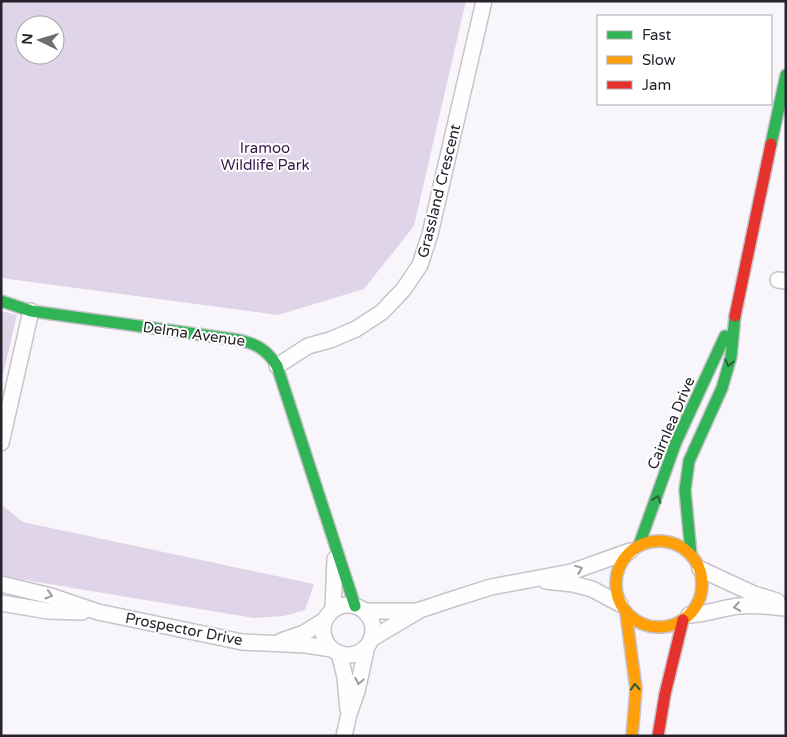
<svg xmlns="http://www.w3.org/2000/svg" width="787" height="737" viewBox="0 0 787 737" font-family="'Varela Round',sans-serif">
<rect width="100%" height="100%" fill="#f9f6fb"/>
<!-- green -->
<path fill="#e0d5e8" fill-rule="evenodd" d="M 1,1 L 466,1 L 414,226 L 364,289 L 278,315 L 1,278 ZM 25,25 L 55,25 L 55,55 L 25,55 Z
M 1,311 L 17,315 L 1,383 Z
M 1,504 L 23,522 L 314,584 L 305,610 L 284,616 L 254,618 L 1,576 Z"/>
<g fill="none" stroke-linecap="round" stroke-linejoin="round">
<defs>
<path id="street" d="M 778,280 L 786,281
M 277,366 L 308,346 L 330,340 L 356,329 L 382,312 L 403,290 L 420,265 L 430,234 L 484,1
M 1,443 L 31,311
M 700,569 L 754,594 L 777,601
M 546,581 L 573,584 L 592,589 L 620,604
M 1,584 L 51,596 L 98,612 L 242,642 L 306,645 L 332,649
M 1,603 L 48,611 L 82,612
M323 630a25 25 0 1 1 50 0a25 25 0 1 1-50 0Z
M 333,610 L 335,559
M 365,611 L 416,611
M 689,615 C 707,614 722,608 739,606 C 755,604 770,607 786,608
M 371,639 L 420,610 L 450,600 L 491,587 L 571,572 L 630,551
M 281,641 L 304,633 L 325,620
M 339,653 L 345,677 L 348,710
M 344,736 L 349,714 L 357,691 L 367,646"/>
<path id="fast" d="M 771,144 L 786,75
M 1,301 L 31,311 L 239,340 C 257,344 267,350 277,366 L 355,606
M 639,545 L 676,442 L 725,336
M 691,554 L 685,490 L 689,461 L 722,388 L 731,357 L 735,316"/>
<path id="slow" d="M616 584a43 43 0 1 1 86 0a43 43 0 1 1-86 0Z
M 626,613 L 636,689 L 632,736"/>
<path id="jam" d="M 735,316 L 771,144
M 658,736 L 665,694 L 683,620"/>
</defs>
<!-- street casing -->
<use href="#street" stroke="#c8c3cb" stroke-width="18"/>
<!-- fast casing -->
<use href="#fast" stroke="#c8c3cb" stroke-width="14"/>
<!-- slow casing -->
<use href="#slow" stroke="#c8c3cb" stroke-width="14"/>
<!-- jam casing -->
<use href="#jam" stroke="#c8c3cb" stroke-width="14"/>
<!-- street -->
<use href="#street" stroke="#fefefe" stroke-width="15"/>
<!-- fast -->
<use href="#fast" stroke="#30b455" stroke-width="11"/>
<!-- slow -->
<use href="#slow" stroke="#ff9f0a" stroke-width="11"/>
<!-- jam -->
<use href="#jam" stroke="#e5322d" stroke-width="11"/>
</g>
<!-- one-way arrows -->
<defs><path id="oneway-chevron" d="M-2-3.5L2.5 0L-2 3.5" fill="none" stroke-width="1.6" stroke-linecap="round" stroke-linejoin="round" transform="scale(1.25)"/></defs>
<g stroke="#2b5c3c">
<use href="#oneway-chevron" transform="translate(729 363) rotate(104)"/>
<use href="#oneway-chevron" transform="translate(657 499) rotate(-72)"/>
<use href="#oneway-chevron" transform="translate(635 687) rotate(-93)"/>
</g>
<g stroke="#9e9ba0">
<use href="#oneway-chevron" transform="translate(579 569) rotate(-21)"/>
<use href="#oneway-chevron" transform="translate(49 595) rotate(17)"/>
<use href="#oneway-chevron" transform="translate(737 607) rotate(171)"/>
<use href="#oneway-chevron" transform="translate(359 681) rotate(101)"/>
</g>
<g text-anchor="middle" stroke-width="4" stroke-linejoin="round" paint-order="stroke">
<!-- park labels -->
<g font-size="15" fill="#39174c" stroke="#fff">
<text x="265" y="153">Iramoo<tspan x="265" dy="17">Wildlife Park</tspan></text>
</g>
<!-- street labels -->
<g font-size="15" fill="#28222c" stroke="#fff">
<text transform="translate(439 191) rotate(-76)" y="5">Grassland Crescent</text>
<text transform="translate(194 334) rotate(8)" y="5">Delma Avenue</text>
<text transform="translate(671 423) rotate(-67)" y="5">Cairnlea Drive</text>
<text transform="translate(184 629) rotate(11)" y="5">Prospector Drive</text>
</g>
</g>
<!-- border -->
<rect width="787" height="737" fill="none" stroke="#28222c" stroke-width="5"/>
<!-- legend -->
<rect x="597" y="15" width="175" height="90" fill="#ffffff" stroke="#a9a7ab"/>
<rect x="607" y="31" width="25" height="8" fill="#30b455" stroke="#a9a7ab"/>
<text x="642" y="40" font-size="15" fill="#28222c">Fast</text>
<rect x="607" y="56" width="25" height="8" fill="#ff9f0a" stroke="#a9a7ab"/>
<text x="642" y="65" font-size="15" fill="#28222c">Slow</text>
<rect x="607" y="81" width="25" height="8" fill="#e5322d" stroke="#a9a7ab"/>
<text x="642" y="90" font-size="15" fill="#28222c">Jam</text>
<!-- north arrow -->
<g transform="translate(40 40) rotate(275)"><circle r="24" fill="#ffffff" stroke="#a9a7ab"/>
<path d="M0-4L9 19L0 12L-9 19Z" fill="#716c74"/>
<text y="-8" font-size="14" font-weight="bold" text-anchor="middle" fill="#28222c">N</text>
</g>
</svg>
